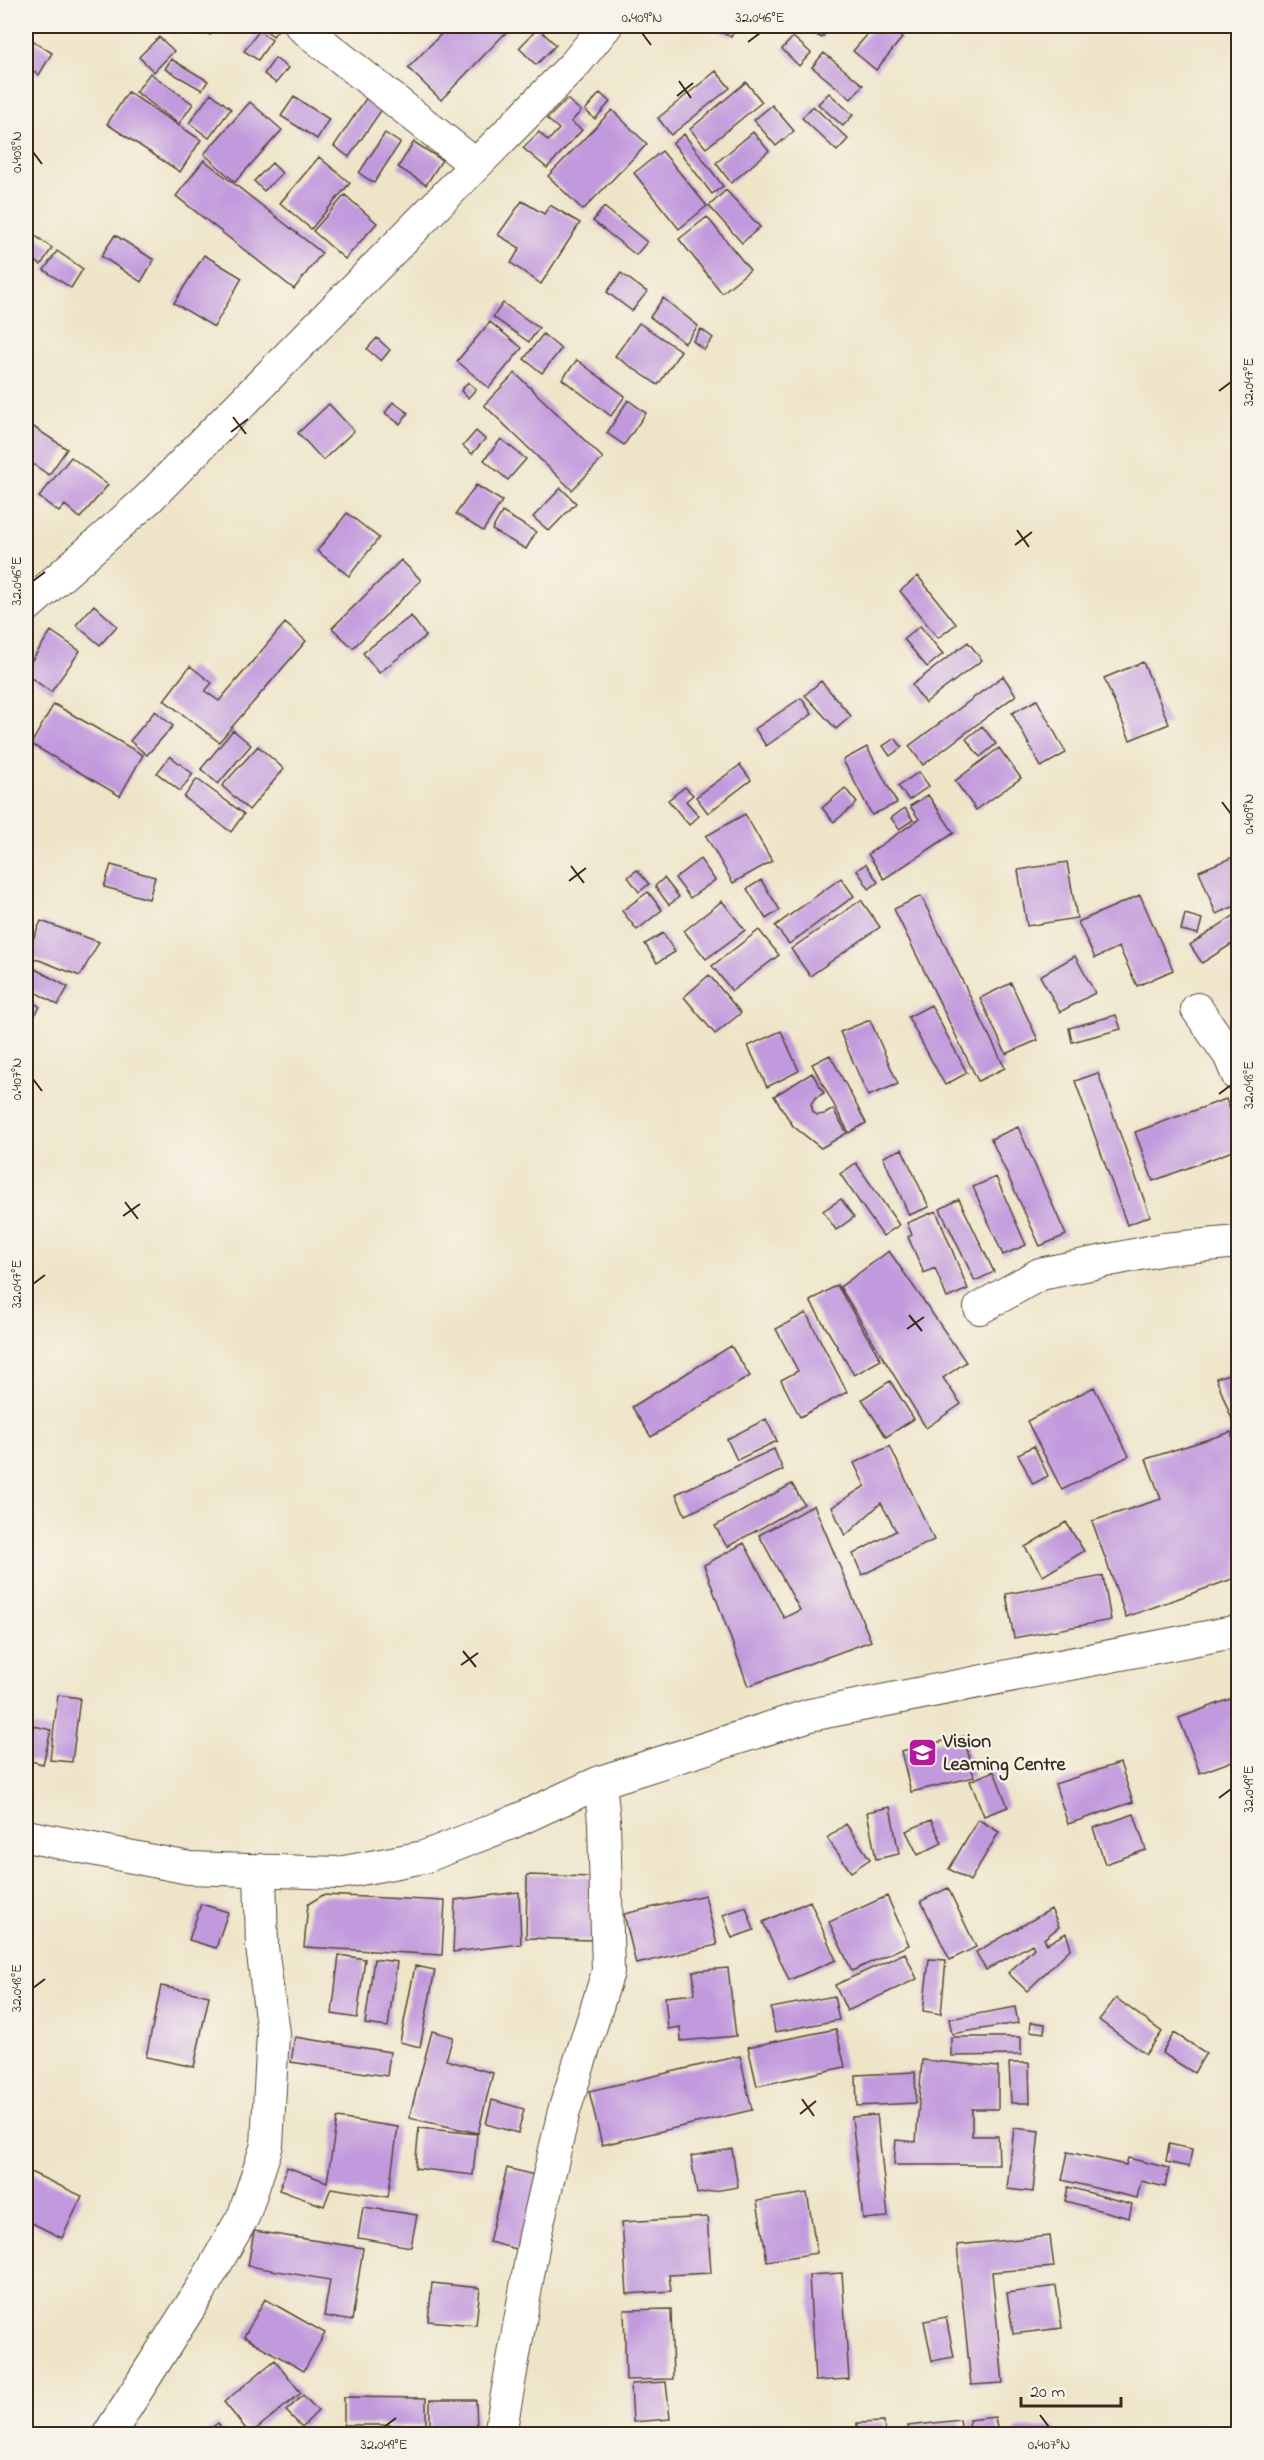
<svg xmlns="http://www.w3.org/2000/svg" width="1264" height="2460" viewBox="0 0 1264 2460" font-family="'Indie Flower',sans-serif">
<rect width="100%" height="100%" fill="#f7f3e8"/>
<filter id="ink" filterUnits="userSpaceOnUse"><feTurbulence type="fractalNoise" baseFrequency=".0167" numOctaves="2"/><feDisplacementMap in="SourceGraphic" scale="12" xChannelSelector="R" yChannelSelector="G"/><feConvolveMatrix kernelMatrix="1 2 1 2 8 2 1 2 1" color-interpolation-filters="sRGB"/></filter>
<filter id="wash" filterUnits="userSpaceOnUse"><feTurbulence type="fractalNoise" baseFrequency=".008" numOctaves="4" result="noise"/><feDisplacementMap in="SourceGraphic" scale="24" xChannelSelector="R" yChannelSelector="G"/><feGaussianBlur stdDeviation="1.35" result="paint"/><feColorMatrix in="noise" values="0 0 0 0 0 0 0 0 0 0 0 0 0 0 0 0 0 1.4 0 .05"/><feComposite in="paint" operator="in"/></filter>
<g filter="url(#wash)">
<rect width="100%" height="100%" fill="#eee5c9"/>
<g id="blocks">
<!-- building -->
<path fill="#c199dd" d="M 160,26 L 180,26 L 175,34 Z
M 199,26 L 218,26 L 210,35 Z
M 260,26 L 281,26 L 273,36 Z
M 449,26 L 512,26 L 441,100 L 408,68 Z
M 710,26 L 737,26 L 731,37 Z
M 799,26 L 829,26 L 822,38 Z
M 875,26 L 887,26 L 902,38 L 876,70 L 853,51 Z
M 538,28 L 556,45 L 536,65 L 519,48 Z
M 259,31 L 272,40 L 258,60 L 244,51 Z
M 26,36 L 52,53 L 39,75 L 26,66 Z
M 159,37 L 174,51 L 154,72 L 139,57 Z
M 793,37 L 811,53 L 799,66 L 782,49 Z
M 824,53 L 863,85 L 851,99 L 812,67 Z
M 275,58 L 288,68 L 276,83 L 264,74 Z
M 171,59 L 208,81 L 202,90 L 165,69 Z
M 716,71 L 730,88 L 671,135 L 658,118 Z
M 150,73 L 193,104 L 179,124 L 136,92 Z
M 746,82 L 762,102 L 706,148 L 690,129 Z
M 371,91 L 387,102 L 349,157 L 334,146 Z
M 128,92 L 201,140 L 180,172 L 107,124 Z
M 211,93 L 231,109 L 209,138 L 189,123 Z
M 600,93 L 610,102 L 595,119 L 585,110 Z
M 829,93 L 853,115 L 843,126 L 818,104 Z
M 294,97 L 329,119 L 317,139 L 281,116 Z
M 567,99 L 581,111 L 571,122 L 582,130 L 547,168 L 523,148 L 539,132 L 548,141 L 559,129 L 547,119 Z
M 250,102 L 282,130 L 235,182 L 204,154 Z
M 772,105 L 794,131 L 776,146 L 754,120 Z
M 813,106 L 848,139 L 837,151 L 802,118 Z
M 612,110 L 647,144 L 583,210 L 548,176 Z
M 753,132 L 769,151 L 731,183 L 716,163 Z
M 385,133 L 400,143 L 374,183 L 359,173 Z
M 684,134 L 723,186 L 712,194 L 673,143 Z
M 414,142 L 442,160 L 426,185 L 398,167 Z
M 662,151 L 707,206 L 679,229 L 634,173 Z
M 319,157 L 350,183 L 311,229 L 280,203 Z
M 204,160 L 322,253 L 294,289 L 176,196 Z
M 272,163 L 282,173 L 264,191 L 254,181 Z
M 726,190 L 760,227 L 742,243 L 709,206 Z
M 345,195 L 377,223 L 345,259 L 313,231 Z
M 522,201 L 544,214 L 550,205 L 580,223 L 541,284 L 511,263 L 520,248 L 498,235 Z
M 604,207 L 647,242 L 636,255 L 593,221 Z
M 707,217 L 750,270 L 722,293 L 679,239 Z
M 26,229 L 52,248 L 41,265 L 26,254 Z
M 115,235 L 154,260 L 141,282 L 101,256 Z
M 57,251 L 83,269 L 71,288 L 44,270 Z
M 204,255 L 242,278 L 214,327 L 174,303 Z
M 621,273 L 647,292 L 632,311 L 607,292 Z
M 663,298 L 698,326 L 685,343 L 650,317 Z
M 503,303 L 539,328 L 529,342 L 493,317 Z
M 490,322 L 522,348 L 489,388 L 457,361 Z
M 639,323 L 681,351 L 658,385 L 615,356 Z
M 701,329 L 713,338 L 704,350 L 693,341 Z
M 543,334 L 561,349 L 542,373 L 524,359 Z
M 377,338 L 390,350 L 381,361 L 367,349 Z
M 577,360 L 625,396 L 611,416 L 562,379 Z
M 515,373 L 603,458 L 572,490 L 484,405 Z
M 468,382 L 476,389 L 468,398 L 461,391 Z
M 628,400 L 646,413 L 624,445 L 607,433 Z
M 393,402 L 408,413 L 400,424 L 385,413 Z
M 329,404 L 354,431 L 323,460 L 298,433 Z
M 26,422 L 67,449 L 49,475 L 26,459 Z
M 476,431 L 485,439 L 472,454 L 463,446 Z
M 501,439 L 526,459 L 508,480 L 484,460 Z
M 71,457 L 108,485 L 80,518 L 65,505 L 59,512 L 39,497 Z
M 476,485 L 502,501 L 483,531 L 456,514 Z
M 561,488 L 576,503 L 549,531 L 533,517 Z
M 502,512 L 536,532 L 526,549 L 492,530 Z
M 347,513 L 379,538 L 349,576 L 317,551 Z
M 401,560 L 421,580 L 353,648 L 332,628 Z
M 918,576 L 956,624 L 938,638 L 900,591 Z
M 94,605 L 117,626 L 100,645 L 76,625 Z
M 411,616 L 426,636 L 379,673 L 363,653 Z
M 285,623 L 306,641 L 219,742 L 164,700 L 190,666 L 212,683 L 205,691 L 219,701 Z
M 920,626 L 943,654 L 927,667 L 904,639 Z
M 51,631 L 80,651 L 51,692 L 26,674 L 26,669 Z
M 968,642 L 982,660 L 925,703 L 912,685 Z
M 1143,662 L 1169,724 L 1130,740 L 1104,678 Z
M 1003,676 L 1016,695 L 923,765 L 909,746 Z
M 821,681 L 851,716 L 836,729 L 805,695 Z
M 801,698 L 812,714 L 766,746 L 755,729 Z
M 1037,700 L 1066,753 L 1041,767 L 1012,713 Z
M 54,704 L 143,755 L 120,796 L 31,744 Z
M 155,711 L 173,726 L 147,755 L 130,741 Z
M 982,726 L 996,744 L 980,757 L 966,739 Z
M 233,730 L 251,745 L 218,784 L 201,769 Z
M 895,738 L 902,747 L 890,756 L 883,746 Z
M 258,746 L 284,769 L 249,810 L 222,786 Z
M 867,747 L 897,803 L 872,815 L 843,760 Z
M 999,748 L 1021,778 L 976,810 L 955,781 Z
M 170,756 L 193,774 L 180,791 L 157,773 Z
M 740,765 L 751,780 L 708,813 L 696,797 Z
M 919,772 L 929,786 L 909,800 L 898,786 Z
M 197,779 L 244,814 L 231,832 L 184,797 Z
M 685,787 L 693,795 L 686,801 L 699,816 L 689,825 L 668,800 Z
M 845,788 L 857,803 L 834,822 L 822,808 Z
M 928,795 L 954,833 L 884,879 L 868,854 L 919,819 L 910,806 Z
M 905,808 L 913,820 L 899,829 L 891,818 Z
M 745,814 L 772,861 L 733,883 L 706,836 Z
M 1238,855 L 1238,905 L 1216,914 L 1199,871 Z
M 700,859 L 715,880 L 690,898 L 675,878 Z
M 1067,862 L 1077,918 L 1027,926 L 1018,870 Z
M 866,864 L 878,882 L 869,889 L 857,870 Z
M 111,865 L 155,877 L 149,899 L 104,887 Z
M 637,870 L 649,884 L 639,892 L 628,877 Z
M 664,878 L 679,897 L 669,905 L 655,886 Z
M 841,878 L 854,896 L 789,944 L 775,926 Z
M 761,880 L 780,910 L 766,919 L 747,889 Z
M 648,892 L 662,910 L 637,930 L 622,911 Z
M 1140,895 L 1173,970 L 1137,986 L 1119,947 L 1095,958 L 1078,922 Z
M 921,896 L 1005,1068 L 978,1081 L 894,909 Z
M 861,900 L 880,927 L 810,976 L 791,949 Z
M 722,901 L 745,930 L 706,959 L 684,931 Z
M 1238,913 L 1238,940 L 1202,963 L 1190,945 Z
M 1185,914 L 1202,919 L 1198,934 L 1181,930 Z
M 41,921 L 99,942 L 80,976 L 26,955 Z
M 759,930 L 779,955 L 732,991 L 712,966 Z
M 663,933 L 675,952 L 657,963 L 645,944 Z
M 1075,956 L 1095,993 L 1060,1012 L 1040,976 Z
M 26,964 L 68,987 L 58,1005 L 26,987 Z
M 709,975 L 741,1013 L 715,1034 L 684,997 Z
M 1011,983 L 1038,1040 L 1006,1054 L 980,998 Z
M 26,997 L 40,1007 L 26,1029 Z
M 931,1005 L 967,1073 L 945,1085 L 908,1017 Z
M 1116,1015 L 1121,1029 L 1072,1042 L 1069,1028 Z
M 870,1020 L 898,1084 L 868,1096 L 840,1032 Z
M 781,1031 L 799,1071 L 767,1087 L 748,1046 Z
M 830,1055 L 866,1123 L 849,1133 L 812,1064 Z
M 812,1073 L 824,1093 L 815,1098 L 811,1104 L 813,1112 L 817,1115 L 825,1114 L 833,1109 L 847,1133 L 821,1148 L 793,1126 L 774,1096 Z
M 1098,1073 L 1150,1216 L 1127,1225 L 1075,1081 Z
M 1226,1099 L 1238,1132 L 1238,1149 L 1153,1181 L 1135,1132 Z
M 1018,1127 L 1066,1235 L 1040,1246 L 991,1139 Z
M 902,1149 L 929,1207 L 909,1215 L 883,1157 Z
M 856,1163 L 899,1225 L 883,1236 L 840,1174 Z
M 996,1177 L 1026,1245 L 1003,1255 L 973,1187 Z
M 841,1199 L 854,1217 L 836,1230 L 823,1211 Z
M 959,1199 L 994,1272 L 975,1281 L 940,1209 Z
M 936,1211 L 968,1289 L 947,1298 L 935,1268 L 924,1273 L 908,1237 L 912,1235 L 907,1223 Z
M 889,1251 L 966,1362 L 943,1378 L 961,1404 L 926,1428 L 840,1287 Z
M 837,1285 L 881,1360 L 854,1375 L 810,1301 Z
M 806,1313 L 847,1392 L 800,1417 L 781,1380 L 798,1371 L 776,1329 Z
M 731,1346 L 750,1376 L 651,1437 L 632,1407 Z
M 1238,1371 L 1238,1435 L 1216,1378 Z
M 890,1381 L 914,1419 L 886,1437 L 862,1399 Z
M 1094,1387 L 1129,1456 L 1062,1490 L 1027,1421 Z
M 766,1419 L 777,1441 L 737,1460 L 727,1439 Z
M 1231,1432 L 1238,1455 L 1238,1577 L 1126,1617 L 1092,1521 L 1161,1499 L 1146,1459 Z
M 890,1446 L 934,1540 L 862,1575 L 853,1554 L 896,1531 L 881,1503 L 845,1536 L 832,1507 L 865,1486 L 854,1463 Z
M 1034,1446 L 1048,1476 L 1033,1484 L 1018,1454 Z
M 774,1449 L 783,1470 L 685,1515 L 676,1494 Z
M 792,1484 L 804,1504 L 727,1547 L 715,1526 Z
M 814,1505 L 871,1641 L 748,1686 L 704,1565 L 744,1543 L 784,1618 L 800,1610 L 759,1535 Z
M 1066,1522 L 1084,1551 L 1043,1576 L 1025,1547 Z
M 1103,1576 L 1111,1620 L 1014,1638 L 1006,1594 Z
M 58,1695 L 80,1698 L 72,1762 L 50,1760 Z
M 1238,1696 L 1238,1759 L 1200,1773 L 1179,1718 Z
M 26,1724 L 51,1730 L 43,1764 L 26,1760 Z
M 964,1736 L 974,1777 L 911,1792 L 901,1751 Z
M 1120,1763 L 1133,1802 L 1068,1824 L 1055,1784 Z
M 994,1771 L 1008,1807 L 984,1816 L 970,1781 Z
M 890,1807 L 899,1854 L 876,1859 L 867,1812 Z
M 1134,1814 L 1146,1850 L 1105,1864 L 1093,1828 Z
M 978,1819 L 999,1832 L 970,1881 L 949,1869 Z
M 931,1820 L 942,1843 L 918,1855 L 906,1831 Z
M 846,1824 L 870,1859 L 851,1872 L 827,1838 Z
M 527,1875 L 593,1877 L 592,1940 L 526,1938 Z
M 948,1888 L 976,1947 L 950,1960 L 921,1901 Z
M 519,1892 L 521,1944 L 453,1952 L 455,1900 Z
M 323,1895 L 445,1901 L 442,1955 L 304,1947 L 308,1904 Z
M 705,1895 L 717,1945 L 636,1964 L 624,1914 Z
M 887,1896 L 909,1945 L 852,1971 L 829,1922 Z
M 810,1901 L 836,1960 L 789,1980 L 763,1922 Z
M 201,1904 L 228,1912 L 216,1948 L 189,1940 Z
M 746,1907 L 754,1930 L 732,1938 L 723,1915 Z
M 1051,1909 L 1059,1927 L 1044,1939 L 1047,1944 L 1066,1933 L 1071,1948 L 1027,1991 L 1008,1973 L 1034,1948 L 1032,1944 L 986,1970 L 976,1952 Z
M 905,1953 L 917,1979 L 847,2011 L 835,1985 Z
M 339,1955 L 365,1959 L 357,2018 L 332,2014 Z
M 374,1959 L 397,1962 L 388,2027 L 365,2024 Z
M 929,1959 L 946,1960 L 941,2014 L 923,2011 Z
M 415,1966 L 435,1970 L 420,2047 L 400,2042 Z
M 728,1968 L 736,2036 L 681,2041 L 680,2027 L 668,2029 L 665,1997 L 695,1994 L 693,1971 Z
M 161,1986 L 209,1996 L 194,2067 L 146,2057 Z
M 834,1996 L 839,2020 L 775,2032 L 771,2008 Z
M 1116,1998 L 1162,2032 L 1146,2054 L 1099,2020 Z
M 1015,2007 L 1018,2023 L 952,2034 L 949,2019 Z
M 1031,2022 L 1045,2024 L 1044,2033 L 1030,2031 Z
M 836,2029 L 845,2067 L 757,2086 L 748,2047 Z
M 432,2031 L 453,2037 L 446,2060 L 493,2073 L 478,2133 L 409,2118 Z
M 1174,2033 L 1206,2053 L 1194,2073 L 1162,2053 Z
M 295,2037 L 390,2052 L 387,2076 L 291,2062 Z
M 951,2037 L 1021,2037 L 1021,2055 L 951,2056 Z
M 740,2056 L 752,2110 L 602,2145 L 589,2091 Z
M 922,2060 L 998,2067 L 998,2109 L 972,2109 L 972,2136 L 998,2136 L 999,2165 L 894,2165 L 896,2140 L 916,2142 Z
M 1009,2063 L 1029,2063 L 1030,2103 L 1011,2103 Z
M 915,2072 L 916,2103 L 857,2106 L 856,2075 Z
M 492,2100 L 524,2109 L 518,2133 L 486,2124 Z
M 877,2115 L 888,2217 L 863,2219 L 852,2117 Z
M 337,2118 L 398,2127 L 388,2197 L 331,2188 L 324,2206 L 279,2190 L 287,2167 L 327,2182 Z
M 419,2128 L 477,2134 L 473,2175 L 415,2168 Z
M 1014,2128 L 1039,2131 L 1033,2192 L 1007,2189 Z
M 1169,2144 L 1192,2149 L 1189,2167 L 1166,2162 Z
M 732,2149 L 738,2187 L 697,2194 L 691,2156 Z
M 1068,2152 L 1126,2165 L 1128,2158 L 1169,2168 L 1165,2187 L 1141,2181 L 1137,2198 L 1062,2180 Z
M 507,2168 L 546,2178 L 528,2252 L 489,2242 Z
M 26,2170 L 82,2196 L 62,2238 L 26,2220 Z
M 1068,2187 L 1132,2204 L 1129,2218 L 1065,2201 Z
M 807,2193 L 817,2253 L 767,2261 L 757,2201 Z
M 363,2207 L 417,2215 L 411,2247 L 358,2238 Z
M 707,2217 L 711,2273 L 669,2275 L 671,2291 L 627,2294 L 622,2222 Z
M 254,2231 L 363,2248 L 352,2321 L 324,2316 L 330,2280 L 248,2266 Z
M 1050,2236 L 1054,2267 L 992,2272 L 1003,2383 L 971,2385 L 957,2245 Z
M 842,2273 L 849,2379 L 815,2381 L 809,2275 Z
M 432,2283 L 480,2288 L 476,2325 L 428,2321 Z
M 1056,2286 L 1062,2328 L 1013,2334 L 1007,2293 Z
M 265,2299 L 325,2333 L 304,2371 L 244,2337 Z
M 671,2309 L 673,2379 L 626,2380 L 624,2310 Z
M 946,2317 L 954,2357 L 932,2361 L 924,2321 Z
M 275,2360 L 301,2393 L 250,2434 L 224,2402 Z
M 666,2382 L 670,2419 L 633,2422 L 631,2384 Z
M 303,2395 L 318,2411 L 302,2427 L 286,2411 Z
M 344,2397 L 426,2398 L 426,2425 L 344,2425 Z
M 430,2400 L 476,2400 L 477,2432 L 430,2432 Z
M 995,2417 L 998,2434 L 970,2434 L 969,2420 Z
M 960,2420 L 962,2434 L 909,2434 L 908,2426 Z
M 884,2422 L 885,2432 L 896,2431 L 896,2434 L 857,2434 L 857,2423 Z
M 218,2423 L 226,2434 L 203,2434 Z
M 1056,2427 L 1056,2434 L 1015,2434 L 1015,2429 Z"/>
</g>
</g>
<g filter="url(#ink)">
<use href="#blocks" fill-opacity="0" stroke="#564638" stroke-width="1.5"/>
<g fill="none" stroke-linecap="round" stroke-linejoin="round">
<defs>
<path id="street" d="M 301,26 L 476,165
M 26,607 L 148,499 L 574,65 L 606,26
M 1197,1009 L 1229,1055 L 1238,1076
M 980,1308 L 1040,1274 L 1164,1249 L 1238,1242
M 26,1836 L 189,1868 L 339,1873 L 424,1857 L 511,1823 L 600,1782 L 810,1715 L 1238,1631
M 109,2434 L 202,2288 L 244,2215 L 267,2145 L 273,2033 L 262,1947 L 260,1870
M 500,2434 L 535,2236 L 564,2111 L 608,1972 L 604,1821 L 600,1782"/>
</defs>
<!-- street casing -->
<use href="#street" stroke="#564638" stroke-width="34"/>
<!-- street -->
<use href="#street" stroke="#fff" stroke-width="32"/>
</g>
</g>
<!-- ticks -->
<path fill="none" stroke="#3b2a1e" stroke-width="2" d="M 642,33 L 651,45M 748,42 L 760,33M 679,81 L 691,98M 677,96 L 693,83M 33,152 L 42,164M 1219,391 L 1231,382M 233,417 L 246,434M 231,432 L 248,419M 1017,530 L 1029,547M 1015,545 L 1032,532M 33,581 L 45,572M 1222,802 L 1231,814M 571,866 L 584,883M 569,881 L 586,868M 33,1079 L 42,1091M 1219,1094 L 1231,1085M 125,1202 L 138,1219M 123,1216 L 140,1204M 33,1284 L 45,1275M 909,1315 L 922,1331M 907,1329 L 924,1317M 463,1651 L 476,1667M 461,1665 L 478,1653M 1219,1798 L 1231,1789M 33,1988 L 45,1979M 802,2099 L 814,2116M 800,2114 L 816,2101M 1040,2415 L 1049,2427M 384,2427 L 396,2418"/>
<!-- icons -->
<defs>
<symbol id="school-square" viewBox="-11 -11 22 22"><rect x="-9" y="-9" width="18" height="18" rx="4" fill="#b5179e" stroke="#f7f3e8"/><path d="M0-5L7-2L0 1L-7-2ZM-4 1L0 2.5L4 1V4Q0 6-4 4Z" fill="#fff"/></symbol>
</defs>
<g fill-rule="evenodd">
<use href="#school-square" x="906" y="1736" width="33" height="33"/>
</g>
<g text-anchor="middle" stroke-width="4.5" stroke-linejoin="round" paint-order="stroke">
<!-- poi labels -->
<g font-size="20" font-weight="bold" fill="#3b2a1e" stroke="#f7f3e8" text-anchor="start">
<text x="943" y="1747">Vision<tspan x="943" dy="23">Learning Centre</tspan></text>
</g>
</g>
<!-- margin -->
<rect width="1264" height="2460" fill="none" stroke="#f7f3e8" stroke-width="66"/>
<!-- scale -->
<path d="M1021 2397v9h100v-9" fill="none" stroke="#3b2a1e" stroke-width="3"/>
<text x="1030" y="2397" font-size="18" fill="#3b2a1e" stroke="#f7f3e8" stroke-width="4.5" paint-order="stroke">20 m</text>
<rect x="33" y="33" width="1198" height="2394" fill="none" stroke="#3b2a1e" stroke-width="2"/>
<g font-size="15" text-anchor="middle" fill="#3b2a1e">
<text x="642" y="22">0.409°N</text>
<text x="760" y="22">32.046°E</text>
<text transform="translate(16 152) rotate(-90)" y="5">0.408°N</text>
<text transform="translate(1248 382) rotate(-90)" y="5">32.047°E</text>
<text transform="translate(16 581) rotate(-90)" y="5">32.046°E</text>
<text transform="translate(1248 814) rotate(-90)" y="5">0.409°N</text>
<text transform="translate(16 1079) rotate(-90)" y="5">0.407°N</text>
<text transform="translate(1248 1085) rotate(-90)" y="5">32.048°E</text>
<text transform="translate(16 1284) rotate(-90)" y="5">32.047°E</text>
<text transform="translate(1248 1789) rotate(-90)" y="5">32.049°E</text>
<text transform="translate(16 1988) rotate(-90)" y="5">32.048°E</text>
<text x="384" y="2449">32.049°E</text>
<text x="1049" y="2449">0.407°N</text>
</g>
</svg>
